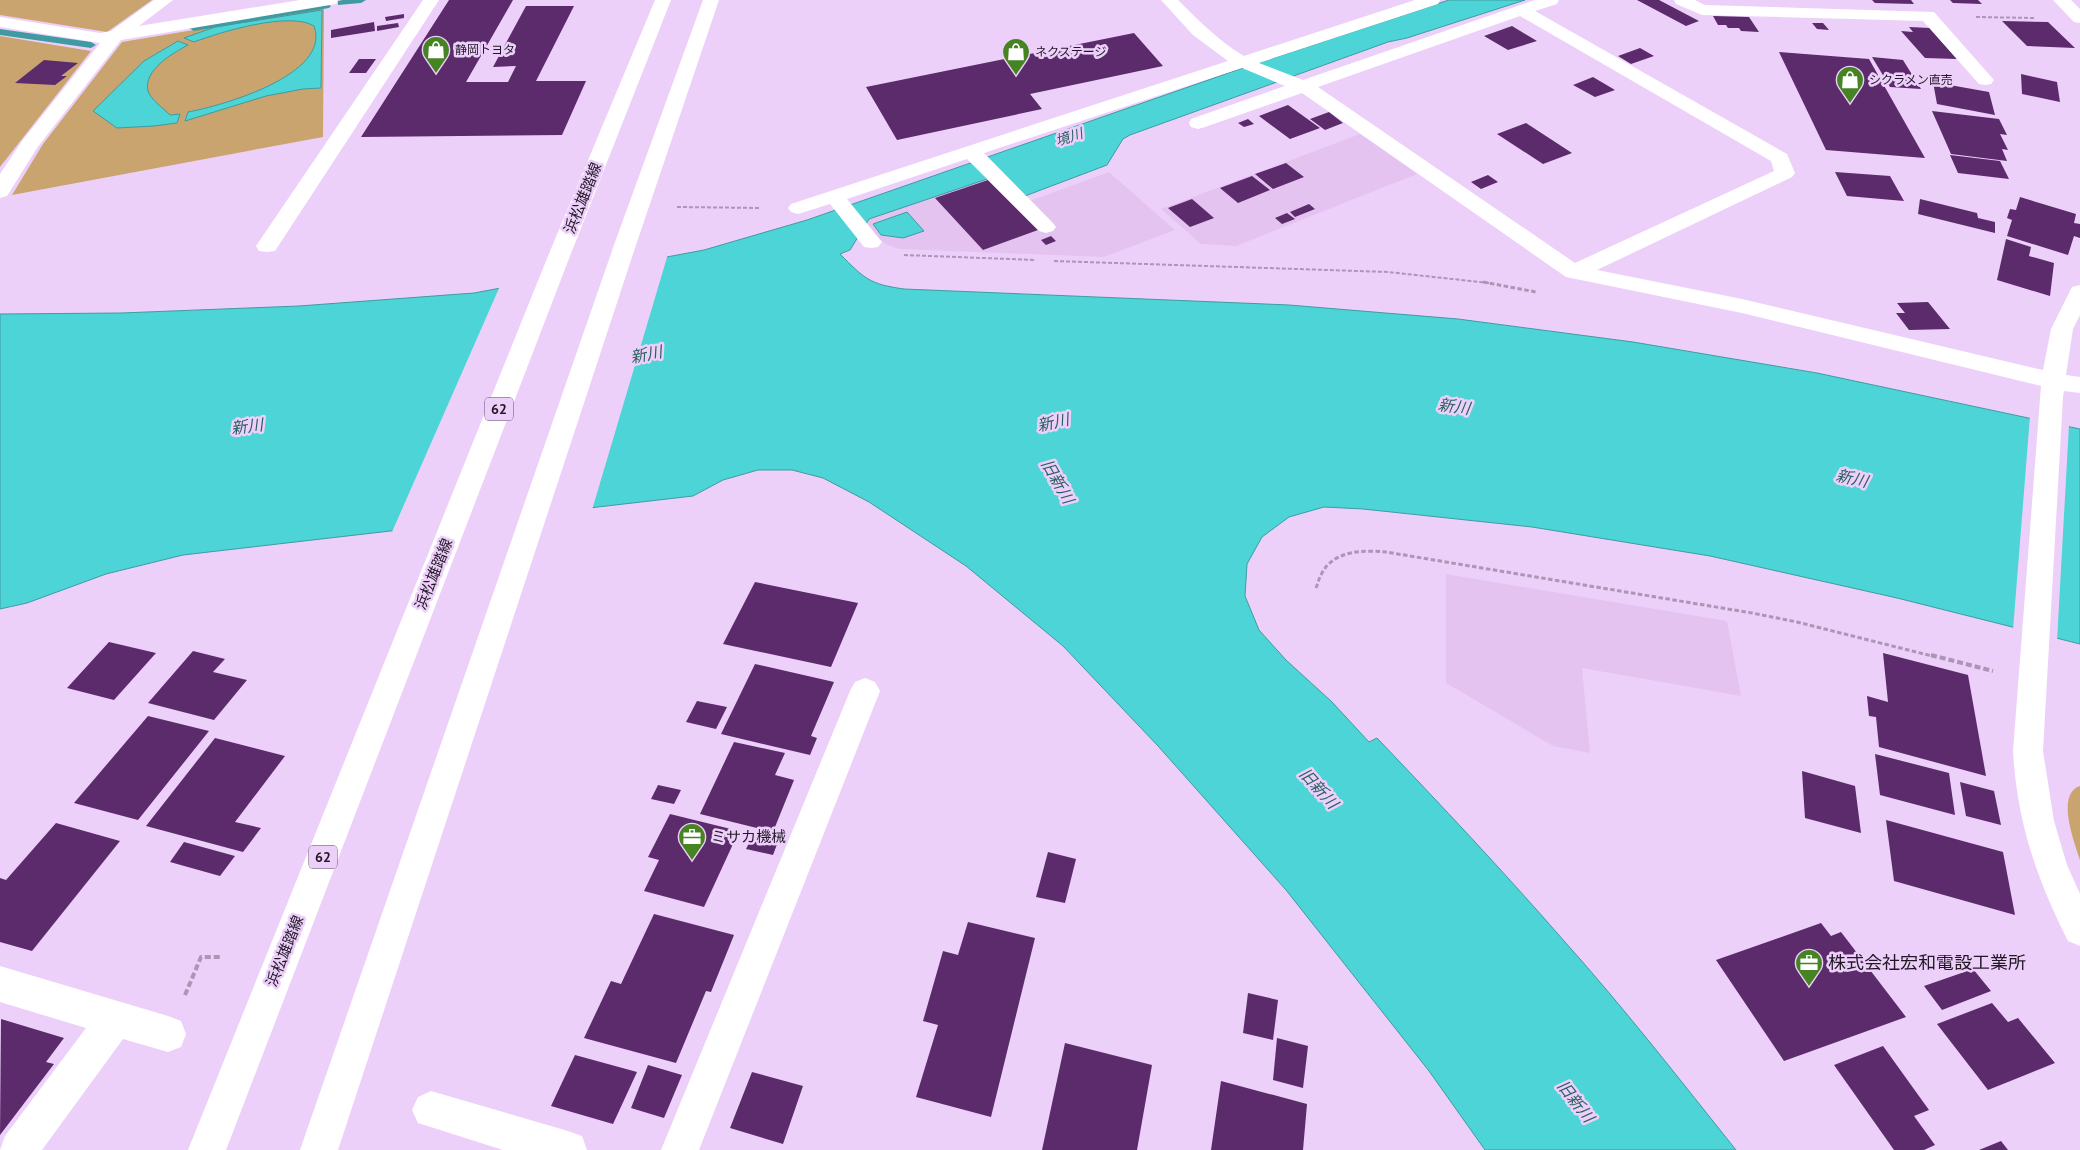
<svg xmlns="http://www.w3.org/2000/svg" width="2080" height="1150" viewBox="0 0 2080 1150" font-family="'PT Sans','Noto Sans JP',sans-serif">
<rect width="100%" height="100%" fill="#edd0f9"/>
<!-- built -->
<path fill="#e4c3f1" d="M 1360,134 L 1417,174 L 1236,246 L 1201,244 L 1161,209 Z
M 1109,172 L 1175,230 L 1104,257 L 899,249 L 888,245 L 879,239 L 866,223 L 869,219 L 988,178 L 1030,201 Z
M 1446,574 L 1727,621 L 1741,696 L 1582,668 L 1590,753 L 1553,746 L 1446,683 Z"/>
<!-- green -->
<path fill="#c9a46f" d="M 0,0 L 152,0 L 107,32 L 0,15 Z
M 324,8 L 323,137 L 12,195 L 43,144 L 122,42 Z
M 0,36 L 91,51 L 0,167 Z
M 2080,786 L 2080,860 C 2075,844 2055,794 2080,786 Z"/>
<!-- water -->
<path fill="#4cd4d6" stroke="#3f9ba1" d="M 1449,0 L 1525,0 L 1407,38 L 1388,42 L 1130,135 L 1123,139 L 1107,165 L 1025,196 L 1002,174 L 869,219 L 850,250 L 840,254 C 865,279 869,284 904,289 L 1289,305 L 1458,319 L 1633,342 L 1817,373 L 2080,429 L 2080,644 L 1897,598 L 1710,556 L 1532,527 L 1363,509 L 1324,507 L 1289,517 L 1262,537 L 1247,564 L 1245,596 L 1259,630 L 1286,660 L 1332,702 L 1369,742 L 1377,738 C 1441,805 1504,872 1565,942 C 1625,1009 1680,1080 1736,1150 L 1485,1150 L 1429,1071 L 1286,890 L 1158,746 L 1063,646 L 966,566 L 869,502 L 823,478 L 792,470 L 758,470 L 723,480 L 693,496 L 183,555 L 106,574 L 27,603 L 0,609 L 0,314 L 121,313 L 299,306 L 474,293 L 704,250 L 807,220 L 1237,70 Z
M 322,10 L 321,88 L 303,89 L 266,96 L 185,121 L 188,112 C 221,106 332,75 314,26 C 290,11 220,32 194,42 L 184,38 L 215,27 Z
M 178,41 L 188,45 C 173,53 143,70 148,91 C 151,100 163,108 170,115 L 180,114 L 177,123 L 154,126 L 117,128 L 93,111 L 144,61 Z
M 907,212 L 924,231 L 903,238 L 881,235 L 873,224 Z"/>
<!-- pier -->
<path fill="#edd0f9" d="M 668,254 L 592,510 L 392,532 L 500,286 Z
M 2030,416 L 2069,425 L 2057,641 L 2013,630 Z"/>
<g fill="none" stroke-linecap="round" stroke-linejoin="round">
<!-- stream -->
<path fill="#3f9ba1" fill-rule="evenodd" d="M 343,0 L 366,0 L 361,3 L 338,5 L 338,1 Z
M 326,3 L 331,6 L 329,8 L 194,31 L 189,28 L 194,25 Z
M 0,29 L 91,42 L 96,45 L 91,48 L 0,35 Z"/>
</g>
<!-- building -->
<path fill="#5b2b6b" d="M 449,0 L 513,0 L 466,82 L 508,82 L 516,66 L 493,67 L 526,6 L 574,6 L 536,81 L 586,81 L 562,135 L 361,137 Z
M 1637,0 L 1659,0 L 1699,21 L 1686,26 Z
M 1872,0 L 1911,0 L 1914,4 L 1875,3 Z
M 1950,0 L 1978,0 L 1982,4 L 1953,3 Z
M 404,14 L 404,18 L 386,21 L 385,17 Z
M 1713,16 L 1749,17 L 1759,32 L 1741,31 L 1739,28 L 1728,28 L 1726,25 L 1718,25 Z
M 2002,21 L 2048,22 L 2075,48 L 2027,46 Z
M 374,22 L 375,31 L 331,38 L 331,30 Z
M 398,23 L 399,27 L 377,31 L 377,26 Z
M 1812,23 L 1823,23 L 1829,30 L 1817,29 Z
M 1512,26 L 1537,41 L 1508,50 L 1484,36 Z
M 1909,27 L 1930,28 L 1957,59 L 1925,58 L 1901,31 L 1913,32 Z
M 1134,33 L 1163,66 L 1030,94 L 1042,109 L 897,140 L 866,87 Z
M 1640,48 L 1654,56 L 1631,64 L 1618,56 Z
M 1779,52 L 1869,59 L 1925,158 L 1826,150 Z
M 1872,57 L 1903,60 L 1921,89 L 1890,87 Z
M 359,59 L 376,59 L 366,73 L 349,73 Z
M 44,60 L 78,63 L 61,76 L 67,76 L 55,85 L 15,83 Z
M 2021,74 L 2057,82 L 2060,102 L 2022,94 Z
M 1593,77 L 1615,90 L 1595,97 L 1573,85 Z
M 1933,82 L 1989,92 L 1995,115 L 1937,104 Z
M 1288,105 L 1320,128 L 1290,139 L 1259,116 Z
M 1932,111 L 1999,119 L 2007,135 L 2000,134 L 2008,150 L 2002,149 L 2007,161 L 1951,154 Z
M 1329,112 L 1343,123 L 1325,130 L 1310,119 Z
M 1248,119 L 1254,124 L 1244,127 L 1238,123 Z
M 1526,123 L 1572,153 L 1543,164 L 1497,134 Z
M 1950,155 L 2000,161 L 2009,179 L 1958,173 Z
M 1286,163 L 1304,177 L 1273,189 L 1255,174 Z
M 1835,172 L 1890,176 L 1904,201 L 1847,196 Z
M 1488,175 L 1498,182 L 1481,189 L 1471,182 Z
M 1252,176 L 1270,190 L 1238,203 L 1220,188 Z
M 988,180 L 1038,230 L 983,250 L 935,198 Z
M 2020,197 L 2076,214 L 2074,223 L 2080,224 L 2080,238 L 2074,236 L 2068,255 L 2007,236 L 2012,220 L 2007,218 L 2010,209 L 2016,210 Z
M 1192,199 L 1214,218 L 1190,227 L 1168,208 Z
M 1920,199 L 1977,213 L 1978,218 L 1995,222 L 1995,233 L 1918,214 Z
M 1309,204 L 1315,209 L 1295,217 L 1290,212 Z
M 1287,213 L 1295,219 L 1282,224 L 1275,218 Z
M 1051,236 L 1056,241 L 1046,245 L 1041,240 Z
M 2006,239 L 2031,247 L 2029,256 L 2054,263 L 2050,296 L 1997,280 Z
M 1928,302 L 1950,329 L 1909,330 L 1896,313 L 1905,313 L 1897,303 Z
M 755,582 L 858,603 L 831,667 L 723,644 Z
M 109,642 L 156,653 L 114,700 L 67,688 Z
M 193,651 L 225,659 L 213,672 L 247,680 L 214,720 L 148,703 Z
M 1883,653 L 1968,675 L 1986,776 L 1879,747 L 1876,717 L 1869,716 L 1867,696 L 1888,702 Z
M 755,664 L 834,682 L 811,736 L 817,738 L 810,755 L 721,734 Z
M 697,701 L 727,707 L 716,729 L 686,722 Z
M 148,716 L 209,731 L 138,820 L 74,803 Z
M 215,738 L 285,756 L 235,822 L 261,828 L 243,852 L 146,826 Z
M 734,742 L 785,753 L 775,775 L 794,780 L 773,832 L 700,814 Z
M 1875,754 L 1949,773 L 1955,815 L 1880,795 Z
M 1802,771 L 1855,786 L 1861,833 L 1805,818 Z
M 1960,782 L 1994,791 L 2001,825 L 1966,816 Z
M 658,785 L 681,790 L 674,804 L 651,799 Z
M 670,814 L 739,831 L 704,907 L 644,891 L 659,860 L 648,857 Z
M 1886,820 L 2003,852 L 2015,915 L 1894,881 Z
M 56,823 L 120,841 L 32,951 L 0,942 L 0,878 L 6,880 Z
M 754,833 L 779,839 L 773,855 L 746,849 Z
M 184,842 L 235,856 L 220,876 L 170,862 Z
M 1048,852 L 1076,859 L 1065,903 L 1036,897 Z
M 654,914 L 734,935 L 711,992 L 706,991 L 676,1063 L 584,1038 L 611,981 L 621,984 Z
M 968,922 L 1035,938 L 991,1117 L 916,1097 L 938,1025 L 923,1021 L 943,951 L 958,955 Z
M 1821,923 L 1831,936 L 1841,932 L 1906,1017 L 1784,1061 L 1716,960 Z
M 1973,969 L 1991,991 L 1942,1010 L 1924,986 Z
M 1248,993 L 1278,1000 L 1273,1040 L 1243,1033 Z
M 1992,1003 L 2008,1022 L 2018,1018 L 2055,1063 L 1988,1090 L 1937,1024 Z
M 1,1019 L 64,1038 L 46,1062 L 54,1064 L 0,1135 Z
M 1277,1038 L 1308,1046 L 1303,1088 L 1273,1080 Z
M 1065,1043 L 1152,1065 L 1137,1150 L 1042,1150 Z
M 1883,1046 L 1929,1110 L 1914,1116 L 1935,1145 L 1924,1150 L 1894,1150 L 1834,1065 Z
M 575,1055 L 637,1072 L 613,1124 L 551,1106 Z
M 648,1065 L 682,1075 L 664,1118 L 631,1108 Z
M 752,1072 L 803,1086 L 783,1144 L 730,1128 Z
M 1221,1081 L 1307,1104 L 1303,1150 L 1211,1150 Z
M 2001,1141 L 2008,1150 L 1979,1150 Z"/>
<g fill="none" stroke-linecap="round" stroke-linejoin="round">
<!-- path-far2 -->
<path stroke="#ac95b5" stroke-width="2" stroke-dasharray="4 2" stroke-linecap="butt" d="M 1976,17 L 2034,18
M 677,207 L 761,208
M 904,255 L 1036,260
M 1054,261 L 1388,272 L 1489,283"/>
<!-- path-far1 -->
<path stroke="#ac95b5" stroke-width="3" stroke-dasharray="4.5 2.5" stroke-linecap="butt" d="M 1483,282 L 1536,292
M 1316,588 C 1318,583 1319,578 1322,573 C 1334,550 1364,550 1386,552 L 1752,613 L 1797,622 L 1936,657"/>
<!-- path -->
<path stroke="#ac95b5" stroke-width="4" stroke-dasharray="6 3" stroke-linecap="butt" d="M 1931,655 L 1993,671
M 185,995 L 201,957 L 222,957"/>
<!-- minor -->
<path fill="#fff" fill-rule="evenodd" d="M 154,0 L 173,0 L 139,26 L 300,0 L 338,0 L 336,4 L 330,5 L 121,40 L 37,148 L 7,196 L 0,198 L 0,174 L 22,141 L 100,43 L 0,27 L 0,17 L 100,33 L 111,31 Z
M 423,0 L 439,0 L 275,251 L 267,252 L 259,251 L 256,246 Z
M 1161,0 L 1178,0 C 1199,21 1219,41 1244,56 L 1415,0 L 1440,0 L 1438,4 L 1259,63 L 1303,80 L 1535,0 L 1559,0 L 1557,4 L 1535,11 L 1787,154 L 1795,173 L 1792,177 L 1597,270 L 1742,299 L 2043,370 L 2051,329 L 2072,287 L 2080,285 L 2080,315 L 2073,329 L 2066,375 L 2080,377 L 2080,393 L 2064,391 L 2063,397 L 2043,751 L 2054,821 L 2067,865 L 2080,894 L 2080,946 L 2068,941 C 2036,878 2017,821 2013,751 L 2041,386 L 1742,313 L 1566,277 L 1302,93 L 1205,127 L 1198,129 L 1191,127 L 1189,123 L 1191,119 L 1285,86 L 1242,68 L 984,153 L 1053,223 L 1056,227 L 1053,231 L 1046,233 L 1039,231 L 967,159 L 847,199 L 882,242 L 878,247 L 871,248 L 864,247 L 830,204 L 798,214 L 791,212 L 788,208 L 791,204 L 1228,61 L 1193,35 ZM 1520,16 L 1771,161 L 1774,171 L 1575,263 L 1318,87 Z
M 1674,0 L 1695,0 L 1705,5 L 1934,12 L 1994,80 L 1991,84 L 1985,85 L 1979,84 L 1923,21 L 1702,15 L 1676,4 Z
M 2053,0 L 2071,0 L 2080,9 L 2080,23 L 2074,22 Z
M 865,678 L 875,682 L 880,691 L 699,1150 L 661,1150 L 850,691 L 855,682 Z
M 0,966 L 168,1016 L 181,1021 L 186,1034 L 181,1047 L 168,1052 L 123,1039 L 42,1150 L 0,1150 L 5,1136 L 86,1028 L 0,1002 Z
M 431,1091 L 568,1131 L 582,1136 L 587,1150 L 503,1150 L 418,1123 L 412,1110 L 418,1097 Z"/>
<!-- major -->
<path fill="#fff" fill-rule="evenodd" d="M 655,0 L 671,0 L 570,256 L 226,1150 L 188,1150 L 548,256 Z
M 703,0 L 719,0 L 636,245 L 338,1150 L 300,1150 L 614,245 Z"/>
</g>
<!-- icons -->
<defs>
<symbol id="shop-pin" viewBox="-11 -11 22 30"><path d="M0 17L-7.5 6A9.5 9.5 0 1 1 7.5 6Z" fill="#458323" stroke="#edd0f9"/><path d="M-5-2.5h2.3a2.7 3.5 0 0 1 5.4 0H5L5.5 6h-11ZM-1.5-2.5h3a1.5 2.3 0 0 0-3 0Z" fill="#fff"/></symbol>
<symbol id="office-pin" viewBox="-11 -11 22 30"><path d="M0 17L-7.5 6A9.5 9.5 0 1 1 7.5 6Z" fill="#458323" stroke="#edd0f9"/><path d="M-6-3h4V-5.5h4V-3h4V5H-6ZM-1-4.5V-3h2v-1.5ZM-6 0V1H6V0Z" fill="#fff"/></symbol>
</defs>
<g fill-rule="evenodd">
<use href="#shop-pin" x="420" y="34" width="32" height="43"/>
<use href="#shop-pin" x="1000" y="36" width="32" height="43"/>
<use href="#shop-pin" x="1834" y="64" width="32" height="43"/>
<use href="#office-pin" x="676" y="821" width="32" height="43"/>
<use href="#office-pin" x="1793" y="947" width="32" height="43"/>
</g>
<g text-anchor="middle" stroke-width="5" stroke-linejoin="round" paint-order="stroke">
<!-- far-poi labels -->
<g font-size="12" fill="#211725" stroke="#edd0f9" text-anchor="start">
<text x="455" y="54">静岡トヨタ</text>
<text x="1035" y="56">ネクステージ</text>
<text x="1869" y="84">シクラメン直売</text>
</g>
<!-- far-water labels -->
<g font-size="14" font-style="italic" fill="#286061" stroke="#edd0f9">
<text transform="translate(1069 137) rotate(-18)" y="5">境川</text>
</g>
<!-- shield labels -->
<g fill="#edd0f9" stroke="#5e4e65" stroke-width="1">
<rect x="485" y="397.5" width="28" height="23" rx="4"/>
<rect x="309" y="845.5" width="28" height="23" rx="4"/>
</g>
<g font-size="14" font-weight="bold" fill="#211725">
<text x="499" y="414">62</text>
<text x="323" y="862">62</text>
</g>
<!-- street labels -->
<g font-size="15" fill="#211725" stroke="#edd0f9">
<text transform="translate(583 198) rotate(-68)" y="5">浜松雄踏線</text>
<text transform="translate(434 574) rotate(-68)" y="5">浜松雄踏線</text>
<text transform="translate(285 951) rotate(-68)" y="5">浜松雄踏線</text>
</g>
<!-- poi labels -->
<g font-size="15" fill="#211725" stroke="#edd0f9" text-anchor="start">
<text x="711" y="842">ミサカ機械</text>
</g>
<!-- water labels -->
<g font-size="16" font-style="italic" fill="#286061" stroke="#edd0f9">
<text transform="translate(646 354) rotate(-11)" y="6">新川</text>
<text transform="translate(1454 406) rotate(8)" y="6">新川</text>
<text transform="translate(1053 422) rotate(-12)" y="6">新川</text>
<text transform="translate(247 426) rotate(-7)" y="6">新川</text>
<text transform="translate(1852 478) rotate(13)" y="6">新川</text>
<text transform="translate(1058 481) rotate(60)" y="6">旧新川</text>
<text transform="translate(1319 788) rotate(48)" y="6">旧新川</text>
<text transform="translate(1576 1101) rotate(52)" y="6">旧新川</text>
</g>
<!-- near-poi labels -->
<g font-size="18" fill="#211725" stroke="#edd0f9" text-anchor="start">
<text x="1828" y="969">株式会社宏和電設工業所</text>
</g>
</g>
</svg>
